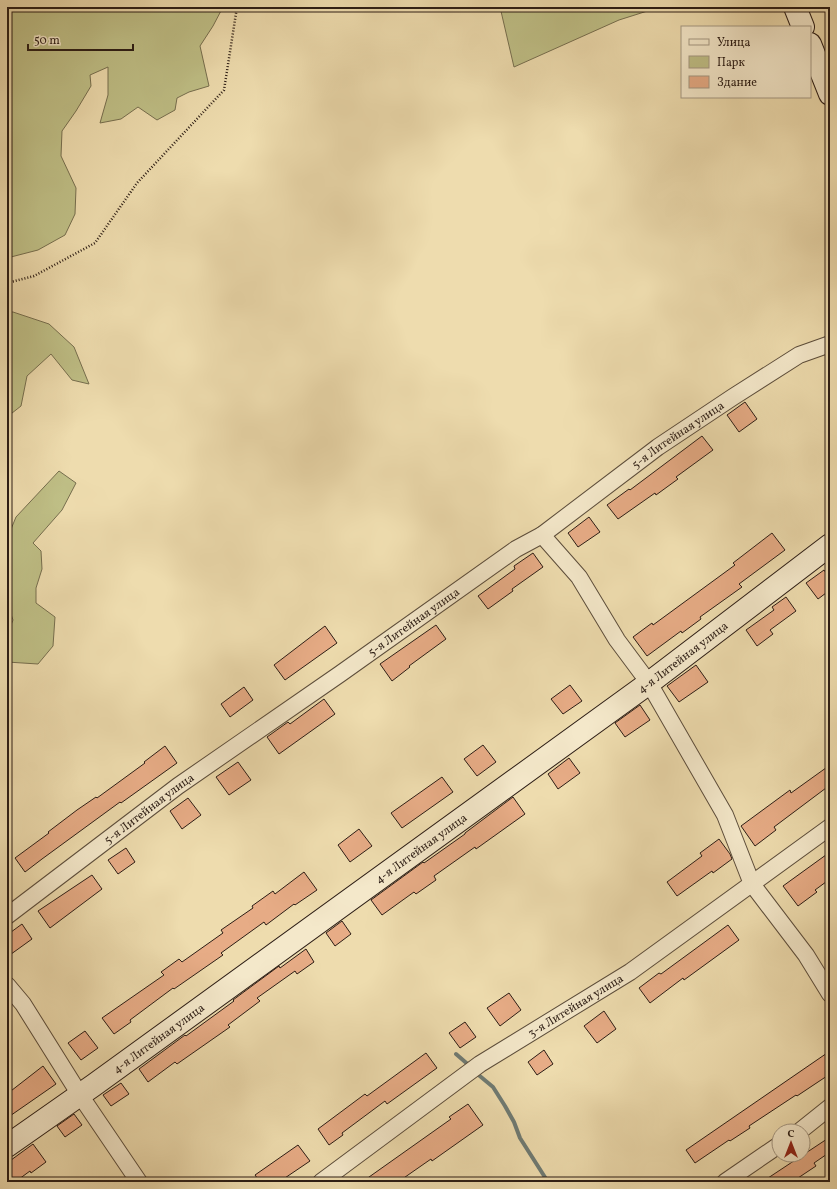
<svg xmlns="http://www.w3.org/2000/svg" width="837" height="1189" viewBox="0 0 837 1189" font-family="Vollkorn,serif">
<rect width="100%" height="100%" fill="#eedcae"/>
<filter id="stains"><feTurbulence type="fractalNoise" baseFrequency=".005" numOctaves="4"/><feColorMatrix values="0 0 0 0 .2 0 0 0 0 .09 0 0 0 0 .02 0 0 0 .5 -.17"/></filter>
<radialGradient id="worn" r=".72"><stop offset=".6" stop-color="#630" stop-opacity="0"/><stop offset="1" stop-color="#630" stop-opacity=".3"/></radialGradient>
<!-- green -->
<path fill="#bfbf86" stroke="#766e4e" d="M 7,7 L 223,7 L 213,26 L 200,46 L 209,86 L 189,92 L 177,98 L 175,110 L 157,120 L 138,107 L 121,119 L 100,123 L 108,95 L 108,67 L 90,75 L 91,86 L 76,111 L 62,131 L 61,156 L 76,188 L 75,214 L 65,235 L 38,250 L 7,258 Z
M 500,7 L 660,7 L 619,20 L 514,67 Z
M 7,312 L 13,312 L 49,324 L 74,347 L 89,384 L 72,380 L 51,354 L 27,376 L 21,406 L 7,417 Z
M 59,471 L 76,483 L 62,510 L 33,543 L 41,551 L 42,569 L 36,588 L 36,603 L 55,617 L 53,646 L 38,664 L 7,662 L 7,635 L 13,620 L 7,603 L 7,537 L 9,534 L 16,517 Z"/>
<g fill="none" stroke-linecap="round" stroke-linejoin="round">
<!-- stream -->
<path stroke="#6f7b74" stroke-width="4" d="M 456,1054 L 471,1067
M 475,1072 L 493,1087 L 505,1106 L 514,1122 L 520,1138 L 548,1182"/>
</g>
<!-- building -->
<path fill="#e7ac86" stroke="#2c1d15" d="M 745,402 L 757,419 L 739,432 L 727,415 Z
M 702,436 L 713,450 L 676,477 L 678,479 L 656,495 L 655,493 L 618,519 L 607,505 L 629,489 L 630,490 Z
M 589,517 L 600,532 L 578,547 L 568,533 Z
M 772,533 L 785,550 L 739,584 L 742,587 L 700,617 L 701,619 L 682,633 L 681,631 L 647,656 L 633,637 L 652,623 L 653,625 L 735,565 L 733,563 Z
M 533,553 L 543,567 L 512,589 L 513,591 L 488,609 L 478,596 L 515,569 L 514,566 Z
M 824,570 L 830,579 L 830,590 L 818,599 L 806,583 Z
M 786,597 L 796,611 L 770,630 L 773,634 L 757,646 L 746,630 L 774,610 L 772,607 Z
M 436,625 L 446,639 L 409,666 L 410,667 L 392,681 L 380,664 Z
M 325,626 L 337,643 L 285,680 L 274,665 Z
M 696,665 L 708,682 L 679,702 L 667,686 Z
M 570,685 L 582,701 L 563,714 L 551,699 Z
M 244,687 L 253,700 L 230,717 L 221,704 Z
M 324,699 L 335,714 L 279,754 L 267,737 L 288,722 L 290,724 Z
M 640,705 L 650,720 L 625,737 L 615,723 Z
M 483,745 L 496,762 L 477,776 L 464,759 Z
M 165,746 L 177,763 L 121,803 L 120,802 L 42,859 L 25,872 L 15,858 L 49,833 L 48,832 L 77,810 L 96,797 L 97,798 L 145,763 L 144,762 Z
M 569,758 L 580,773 L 558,789 L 548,774 Z
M 238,762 L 251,780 L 229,795 L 216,777 Z
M 830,765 L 830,785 L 774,827 L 776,830 L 755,846 L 741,826 L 790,790 L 791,793 Z
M 442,777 L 453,792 L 402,828 L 391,813 Z
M 513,797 L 525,814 L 476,849 L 475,847 L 434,876 L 436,880 L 416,894 L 414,892 L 382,915 L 371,900 L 423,862 L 424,863 L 465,834 L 465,833 Z
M 188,798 L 201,815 L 182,829 L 170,811 Z
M 359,829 L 372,846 L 350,862 L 338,845 Z
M 719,839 L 730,854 L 732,859 L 713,873 L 712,871 L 677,896 L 667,882 L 702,856 L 700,853 Z
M 126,848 L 135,862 L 118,874 L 108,860 Z
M 830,852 L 830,879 L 815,890 L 817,892 L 798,906 L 783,886 Z
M 304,872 L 317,890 L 295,905 L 294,904 L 266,925 L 264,922 L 221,953 L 223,955 L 174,989 L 173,988 L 130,1020 L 131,1022 L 114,1034 L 102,1018 L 164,975 L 161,972 L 179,959 L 182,962 L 223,933 L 221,930 L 253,908 L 252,906 L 273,891 L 275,894 Z
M 92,875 L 102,889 L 50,928 L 38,911 Z
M 342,921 L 351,934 L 335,946 L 326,933 Z
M 22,924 L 32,939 L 7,957 L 7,935 Z
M 728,925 L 739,940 L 684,980 L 683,978 L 650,1003 L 639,988 L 659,973 L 661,974 Z
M 306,949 L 314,962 L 297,974 L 295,971 L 257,998 L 260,1001 L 228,1025 L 230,1027 L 177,1064 L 175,1062 L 148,1082 L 139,1069 L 185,1035 L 186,1036 L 234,1001 L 233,1000 L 279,966 L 280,968 Z
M 509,993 L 521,1010 L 500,1026 L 487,1008 Z
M 604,1011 L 616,1029 L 597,1043 L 584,1026 Z
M 465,1022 L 476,1037 L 460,1048 L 449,1033 Z
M 85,1031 L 98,1048 L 81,1060 L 68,1043 Z
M 544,1050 L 553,1064 L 537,1075 L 528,1062 Z
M 830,1051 L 830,1074 L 797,1096 L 796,1095 L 749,1126 L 750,1128 L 730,1141 L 729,1140 L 695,1163 L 686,1150 Z
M 426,1053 L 437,1068 L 387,1104 L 385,1101 L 342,1133 L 343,1135 L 329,1145 L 318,1129 L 365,1094 L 367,1096 Z
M 43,1066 L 56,1084 L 7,1118 L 7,1094 Z
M 121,1083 L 129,1094 L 111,1106 L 103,1095 Z
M 468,1104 L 483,1125 L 432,1161 L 431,1159 L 398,1182 L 362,1182 L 451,1119 L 449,1117 Z
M 74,1114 L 82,1125 L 65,1137 L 57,1126 Z
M 830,1137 L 830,1152 L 814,1163 L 816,1166 L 792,1182 L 762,1182 Z
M 33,1144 L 46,1162 L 31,1173 L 30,1171 L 15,1182 L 7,1182 L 7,1163 Z
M 298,1145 L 310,1161 L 279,1182 L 260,1182 L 255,1175 Z"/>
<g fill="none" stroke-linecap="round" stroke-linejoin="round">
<defs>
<g id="street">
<path d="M 542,535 L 579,577 L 617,640 L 649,683 L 725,815 L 752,884 L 806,955 L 830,994"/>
<path id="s1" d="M 7,916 L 178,786 L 340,674 L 516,549 L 542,535 L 658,447 L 733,397 L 799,355 L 830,344"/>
<path d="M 7,985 L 23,1004 L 80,1095 L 139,1182"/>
<path d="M 800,1131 L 830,1107"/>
<path id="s2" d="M 321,1182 L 480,1064 L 630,972 L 830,827"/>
<path d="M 725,1182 L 779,1145"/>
</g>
<g id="secondary">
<path d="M 795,7 L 803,27"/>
<path d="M 810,44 L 830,94"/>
<path id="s3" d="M 7,1146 L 94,1085 L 649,683 L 830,545"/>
</g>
</defs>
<!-- street casing -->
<use href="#street" stroke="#5c4d3b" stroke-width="18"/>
<!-- secondary casing -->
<use href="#secondary" stroke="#2c1d15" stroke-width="24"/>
<!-- path -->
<path stroke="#2c1d15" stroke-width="2.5" stroke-dasharray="1 2" stroke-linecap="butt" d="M 7,283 L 34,276 L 95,243 L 137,183 L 224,90 L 237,7"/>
<!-- street -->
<use href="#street" stroke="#f4e8ca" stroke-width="16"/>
<!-- secondary -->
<use href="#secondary" stroke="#f4e8ca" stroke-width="22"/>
</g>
<g text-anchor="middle" stroke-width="3.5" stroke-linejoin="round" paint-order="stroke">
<!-- street labels -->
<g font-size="12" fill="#2c1d15" stroke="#f4e8ca">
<text dy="4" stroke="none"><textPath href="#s1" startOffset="826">5-я Литейная улица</textPath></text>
<text dy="4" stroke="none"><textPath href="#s1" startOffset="502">5-я Литейная улица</textPath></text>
<text dy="4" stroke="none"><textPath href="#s3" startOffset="834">4-я Литейная улица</textPath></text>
<text dy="4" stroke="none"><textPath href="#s1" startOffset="178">5-я Литейная улица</textPath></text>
<text dy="4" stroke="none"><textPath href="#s3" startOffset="510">4-я Литейная улица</textPath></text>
<text dy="4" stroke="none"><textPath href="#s2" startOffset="310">3-я Литейная улица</textPath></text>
<text dy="4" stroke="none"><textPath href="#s3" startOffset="186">4-я Литейная улица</textPath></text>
</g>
</g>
<!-- margin -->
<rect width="837" height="1189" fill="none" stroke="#eedcae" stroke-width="24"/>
<rect x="8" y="8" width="821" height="1173" fill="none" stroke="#2c1d15" stroke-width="2"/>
<rect x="12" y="12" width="813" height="1165" fill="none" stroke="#2c1d15"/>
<!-- legend -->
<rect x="681" y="26" width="130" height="72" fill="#f4e8ca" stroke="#a49782"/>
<rect x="689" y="39" width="20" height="6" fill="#f4e8ca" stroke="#a49782"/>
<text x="717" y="46" font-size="12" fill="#2c1d15">Улица</text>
<rect x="689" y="56" width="20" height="12" fill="#bfbf86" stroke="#a49782"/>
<text x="717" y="66" font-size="12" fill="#2c1d15">Парк</text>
<rect x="689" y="76" width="20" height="12" fill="#e7ac86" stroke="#a49782"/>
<text x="717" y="86" font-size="12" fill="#2c1d15">Здание</text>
<!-- north arrow -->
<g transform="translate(791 1143)"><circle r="19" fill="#f4e8ca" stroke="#a49782"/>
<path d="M0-3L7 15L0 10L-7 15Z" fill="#8f2418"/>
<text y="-6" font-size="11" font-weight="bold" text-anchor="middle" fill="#2c1d15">С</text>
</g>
<!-- scale -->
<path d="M28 44v6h105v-6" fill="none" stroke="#2c1d15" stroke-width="2"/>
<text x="34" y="44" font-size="12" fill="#2c1d15" stroke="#f4e8ca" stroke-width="3" paint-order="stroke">50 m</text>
<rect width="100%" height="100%" filter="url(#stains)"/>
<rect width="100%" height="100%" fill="url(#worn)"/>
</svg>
